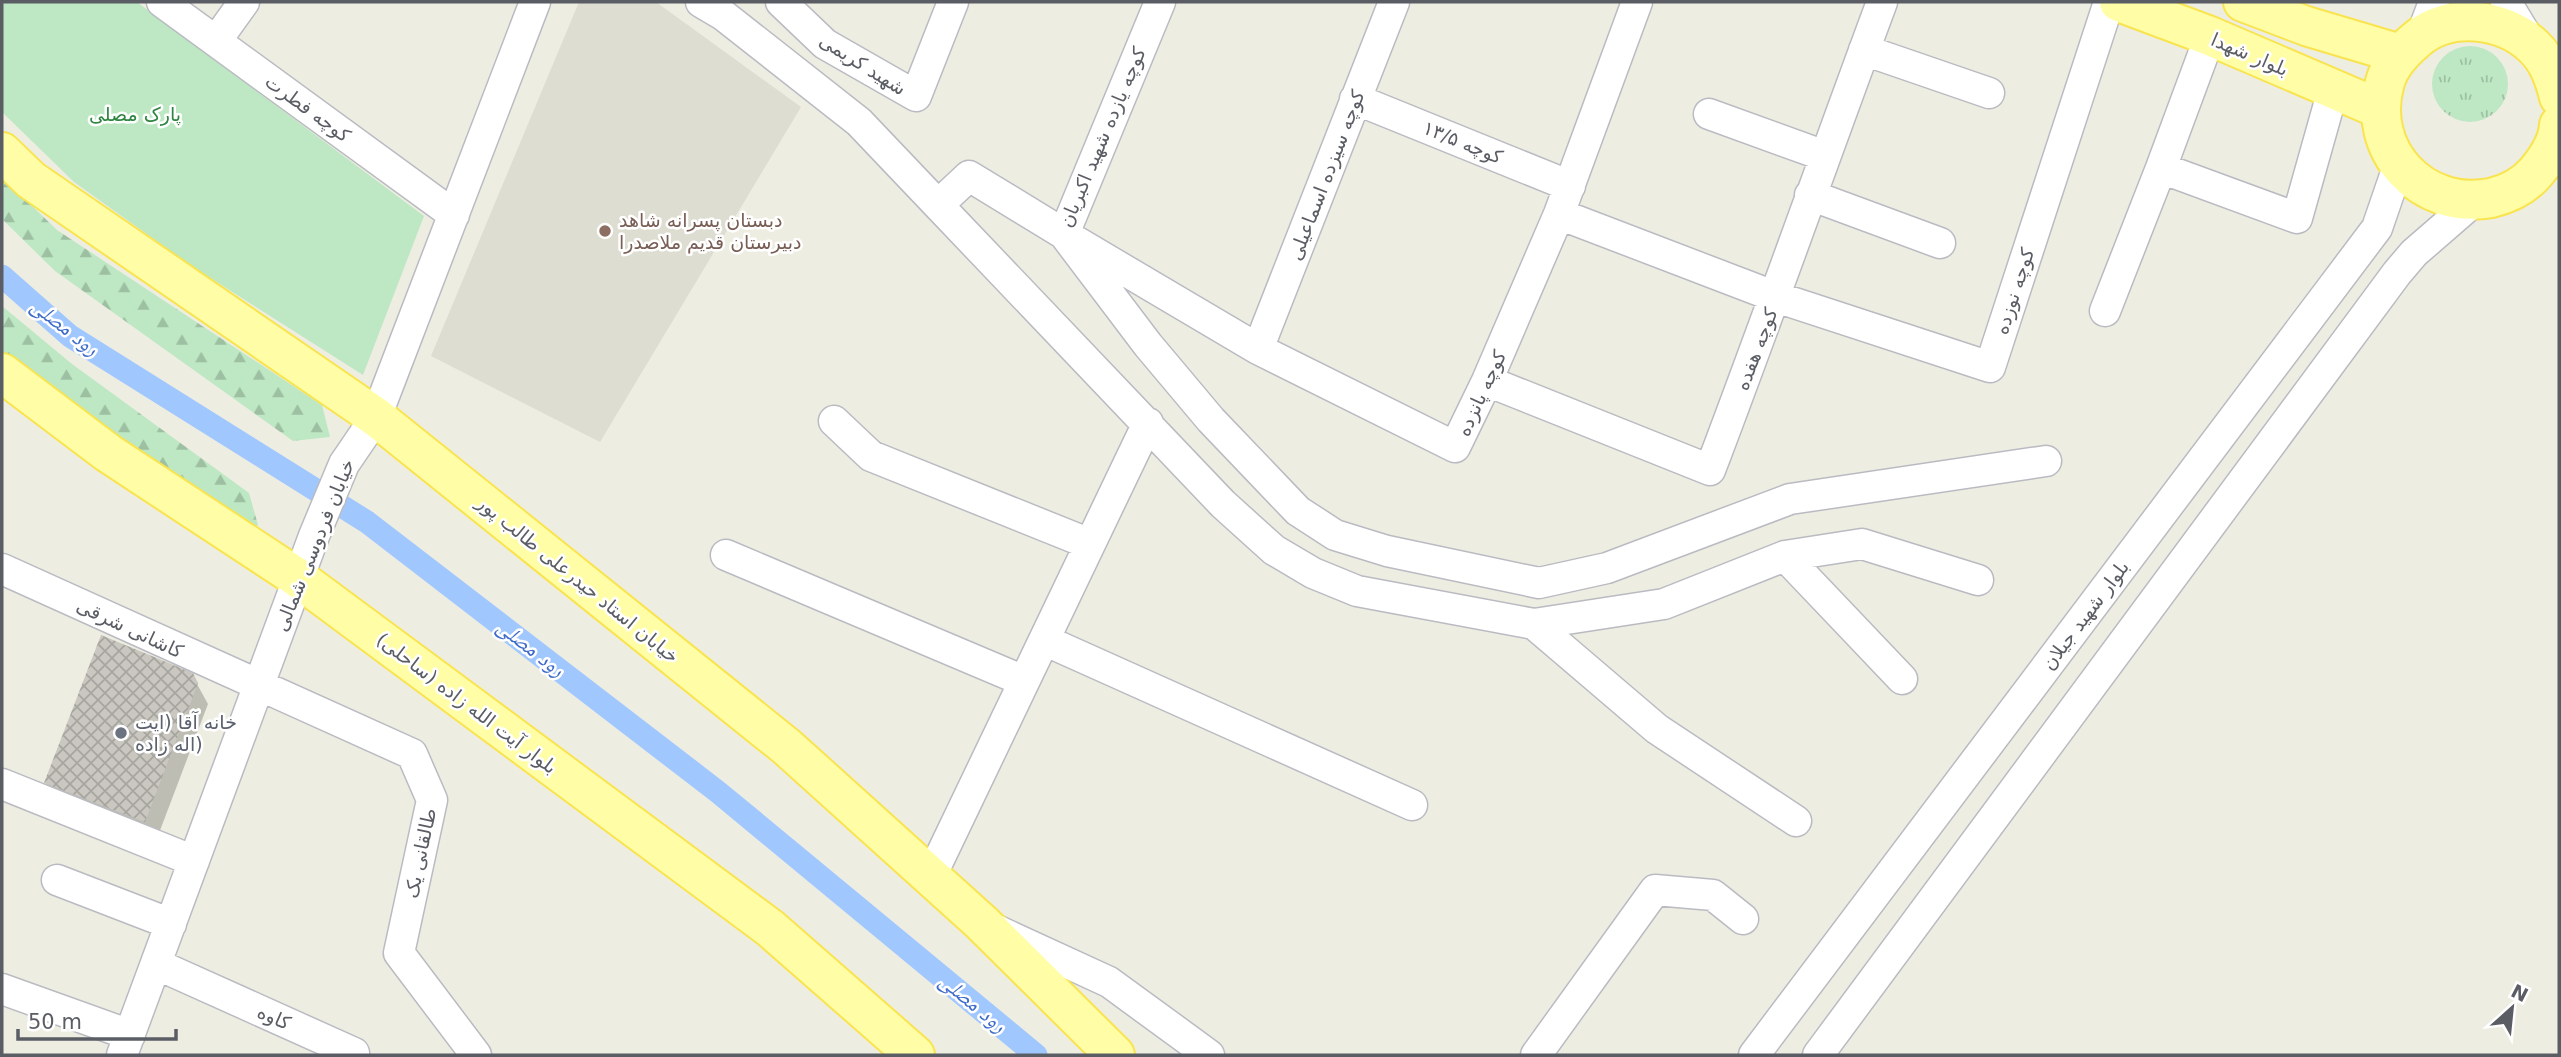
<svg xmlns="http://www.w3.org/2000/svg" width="2561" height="1057" viewBox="0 0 2561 1057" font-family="'DejaVu Sans','Noto Naskh Arabic',sans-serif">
<defs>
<pattern id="grass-tufts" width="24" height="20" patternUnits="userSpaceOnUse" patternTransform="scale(1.75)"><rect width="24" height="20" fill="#bde8c3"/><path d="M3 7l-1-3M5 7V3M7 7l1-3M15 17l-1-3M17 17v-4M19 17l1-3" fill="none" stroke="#9dbfa2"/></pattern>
<pattern id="forest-firs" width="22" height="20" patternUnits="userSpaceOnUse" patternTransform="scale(1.75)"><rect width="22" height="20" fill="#bde8c3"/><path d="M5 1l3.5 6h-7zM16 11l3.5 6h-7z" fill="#9dbfa2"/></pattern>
<pattern id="building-cross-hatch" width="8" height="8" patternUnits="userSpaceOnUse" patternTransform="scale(1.75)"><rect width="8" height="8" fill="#c9c7bf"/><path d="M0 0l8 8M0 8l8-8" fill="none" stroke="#a6a59f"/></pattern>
</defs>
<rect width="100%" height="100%" fill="#eeede2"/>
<!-- education -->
<path fill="#deddd1" d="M 579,2 L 656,2 L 801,107 L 600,442 L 431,356 Z"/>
<!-- grass -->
<path fill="url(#grass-tufts)" d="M2432 84a38 38 0 1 1 76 0a38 38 0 1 1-76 0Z"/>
<!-- forest -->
<path fill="url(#forest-firs)" d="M 2,177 L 57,230 L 322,405 L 330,437 L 293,441 L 55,271 L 2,219 Z
M 2,306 L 72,364 L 249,493 L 258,525 L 245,534 L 2,361 Z"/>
<!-- green -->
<path fill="#bde8c3" d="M 2,2 L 137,2 L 424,216 L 363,375 L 190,265 L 74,182 L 2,112 Z"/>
<!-- shadow -->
<path fill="#0003" d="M 192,675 L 208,704 L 156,841 L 57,803 L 46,783 Z"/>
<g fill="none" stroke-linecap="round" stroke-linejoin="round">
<!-- canal -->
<path stroke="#a1c7ff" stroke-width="23" d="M 2,276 L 70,336 L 367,522 L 718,792 L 1036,1055"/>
</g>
<!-- building -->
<path fill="url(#building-cross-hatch)" d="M 101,635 L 193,673 L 198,683 L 145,822 L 44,783 Z"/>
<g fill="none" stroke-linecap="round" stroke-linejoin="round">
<defs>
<path id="minor" d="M 162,2 L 454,215
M 701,2 L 723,15 L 859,122 L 938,205 L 969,176 L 1064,234 L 1160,2
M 781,2 L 825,44 L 916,96 L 953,2
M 2506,2 L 2532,45
M 2422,34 L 2434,2
M 2210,36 L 2161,168 L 2297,218 L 2333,90
M 216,41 L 244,2
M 1864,50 L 1989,93
M 1355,99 L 1570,186
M 1709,114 L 1825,156
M 1810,195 L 1940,243
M 938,205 L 1223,504 L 1274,550 L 1313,573 L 1357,591 L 1534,624 L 1664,604 L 1785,556 L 1862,544 L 1978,580
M 1559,214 L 1776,297 L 1990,367 L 2109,2
M 1064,234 L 1148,345 L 1211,420 L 1298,511 L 1335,535 L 1387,551 L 1539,583 L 1607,568 L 1790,499 L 2046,461
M 1077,242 L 1258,349 L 1455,447 L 1487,381 L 1559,214 L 1637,2
M 2105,311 L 2161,168
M 1258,349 L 1394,2
M 1487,381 L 1710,470 C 1769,315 1824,158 1882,2
M 834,421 L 871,456 L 1090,544
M 726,555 L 1024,681
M 1785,556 L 1902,679
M 2,569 L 412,754 L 432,800 L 399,953 L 476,1055
M 1534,624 L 1657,729 L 1796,821
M 1044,640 L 1412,805
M 2,784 L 194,861
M 931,876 L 1148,423
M 57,880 L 171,924
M 996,930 L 1109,982 L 1209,1055
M 156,964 L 354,1053
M 2,989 L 130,1035
M 122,1055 L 314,536 L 344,464 L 376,417 L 535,2
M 1536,1055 L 1655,890 L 1713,895 L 1743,919
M 1754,1055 L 2377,228 L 2399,164
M 1818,1055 L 2397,273 L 2414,253 L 2474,201"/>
<path id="major" d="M 2119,2 L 2210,36 L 2380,109
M 2243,2 L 2306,26 L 2400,54
M 2559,97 C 2554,77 2548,60 2533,46 C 2503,18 2449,11 2416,40 C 2403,51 2390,64 2385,82 C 2365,150 2422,211 2491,198 C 2508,194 2525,185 2536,172 C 2547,159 2558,143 2559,125
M 2,152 L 31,180 L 376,417 L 787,747 L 982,923 L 1115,1055
M 2,373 L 108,453 L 298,578 L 770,928 L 915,1055"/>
</defs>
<!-- minor casing -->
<use href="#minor" stroke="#babbc2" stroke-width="33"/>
<!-- major casing -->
<use href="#major" stroke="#f9e450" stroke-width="42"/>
<!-- minor -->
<use href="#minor" stroke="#fff" stroke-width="30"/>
<!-- major -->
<use href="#major" stroke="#fffea6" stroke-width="38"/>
</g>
<!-- markers -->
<circle fill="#8d6e63" stroke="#fff" stroke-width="2.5" cx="605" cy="231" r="7"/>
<circle fill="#6b7280" stroke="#fff" stroke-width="2.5" cx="121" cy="733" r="7"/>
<g text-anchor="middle" stroke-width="5" stroke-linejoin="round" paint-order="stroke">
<!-- street labels -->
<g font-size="19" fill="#5a5d64" stroke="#fff">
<text transform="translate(2250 54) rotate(23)" y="7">بلوار شهدا</text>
<text transform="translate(863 64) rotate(32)" y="7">شهید کریمی</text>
<text transform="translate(308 108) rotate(36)" y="7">کوچه فطرت</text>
<text transform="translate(1102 137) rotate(-67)" y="7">کوچه یازده شهید اکبریان</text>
<text transform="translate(1463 142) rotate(22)" y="7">کوچه ۱۳/۵</text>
<text transform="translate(1326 175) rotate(-69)" y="7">کوچه سیزده اسماعیلی</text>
<text transform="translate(2014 291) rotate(-72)" y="7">کوچه نوزده</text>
<text transform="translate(1756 349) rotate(-69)" y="7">کوچه هفده</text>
<text transform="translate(1481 393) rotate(-65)" y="7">کوچه پانزده</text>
<text transform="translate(314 545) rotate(-68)" y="7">خیابان فردوسی شمالی</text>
<text transform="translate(578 579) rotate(39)" y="7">خیابان استاد حیدرعلی طالب پور</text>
<text transform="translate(2085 615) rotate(-53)" y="7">بلوار شهید جیلان</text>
<text transform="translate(130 628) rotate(25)" y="7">کاشانی شرقی</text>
<text transform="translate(467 703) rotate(37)" y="7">بلوار آیت الله زاده (ساحلی)</text>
<text transform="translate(420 853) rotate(-78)" y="7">طالقانی یک</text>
<text transform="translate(274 1017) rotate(24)" y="7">کاوه</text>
</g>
<!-- park labels -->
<g font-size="19" fill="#2f8641" stroke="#fff">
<text x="135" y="121">پارک مصلی</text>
</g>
<!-- education labels -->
<g font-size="19" fill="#785e54" stroke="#fff" text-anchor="start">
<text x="619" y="227">دبستان پسرانه شاهد<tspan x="619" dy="22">دبیرستان قدیم ملاصدرا</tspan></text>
</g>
<!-- worship labels -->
<g font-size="19" fill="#5b616d" stroke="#fff" text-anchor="start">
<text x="135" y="729">خانه آقا (ایت<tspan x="135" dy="22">اله زاده)</tspan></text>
</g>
<!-- water labels -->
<g font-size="21" font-style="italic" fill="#3d6bca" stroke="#fff">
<text transform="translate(65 327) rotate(38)" y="7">رود مصلی</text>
<text transform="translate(531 648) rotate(38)" y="7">رود مصلی</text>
<text transform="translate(973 1003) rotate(40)" y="7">رود مصلی</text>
</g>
</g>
<!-- border -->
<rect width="2561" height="1057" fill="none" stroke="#5a5d64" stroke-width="7"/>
<!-- north arrow -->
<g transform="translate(2512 1008) rotate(27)" stroke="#ffffff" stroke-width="5" paint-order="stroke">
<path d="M0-5L12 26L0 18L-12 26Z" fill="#5a5d64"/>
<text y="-10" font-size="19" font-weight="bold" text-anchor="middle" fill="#5a5d64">N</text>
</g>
<!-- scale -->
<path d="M18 1029v10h158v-10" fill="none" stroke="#5a5d64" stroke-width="3.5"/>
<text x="28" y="1029" font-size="21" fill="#5a5d64" stroke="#ffffff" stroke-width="5" paint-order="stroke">50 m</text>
</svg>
